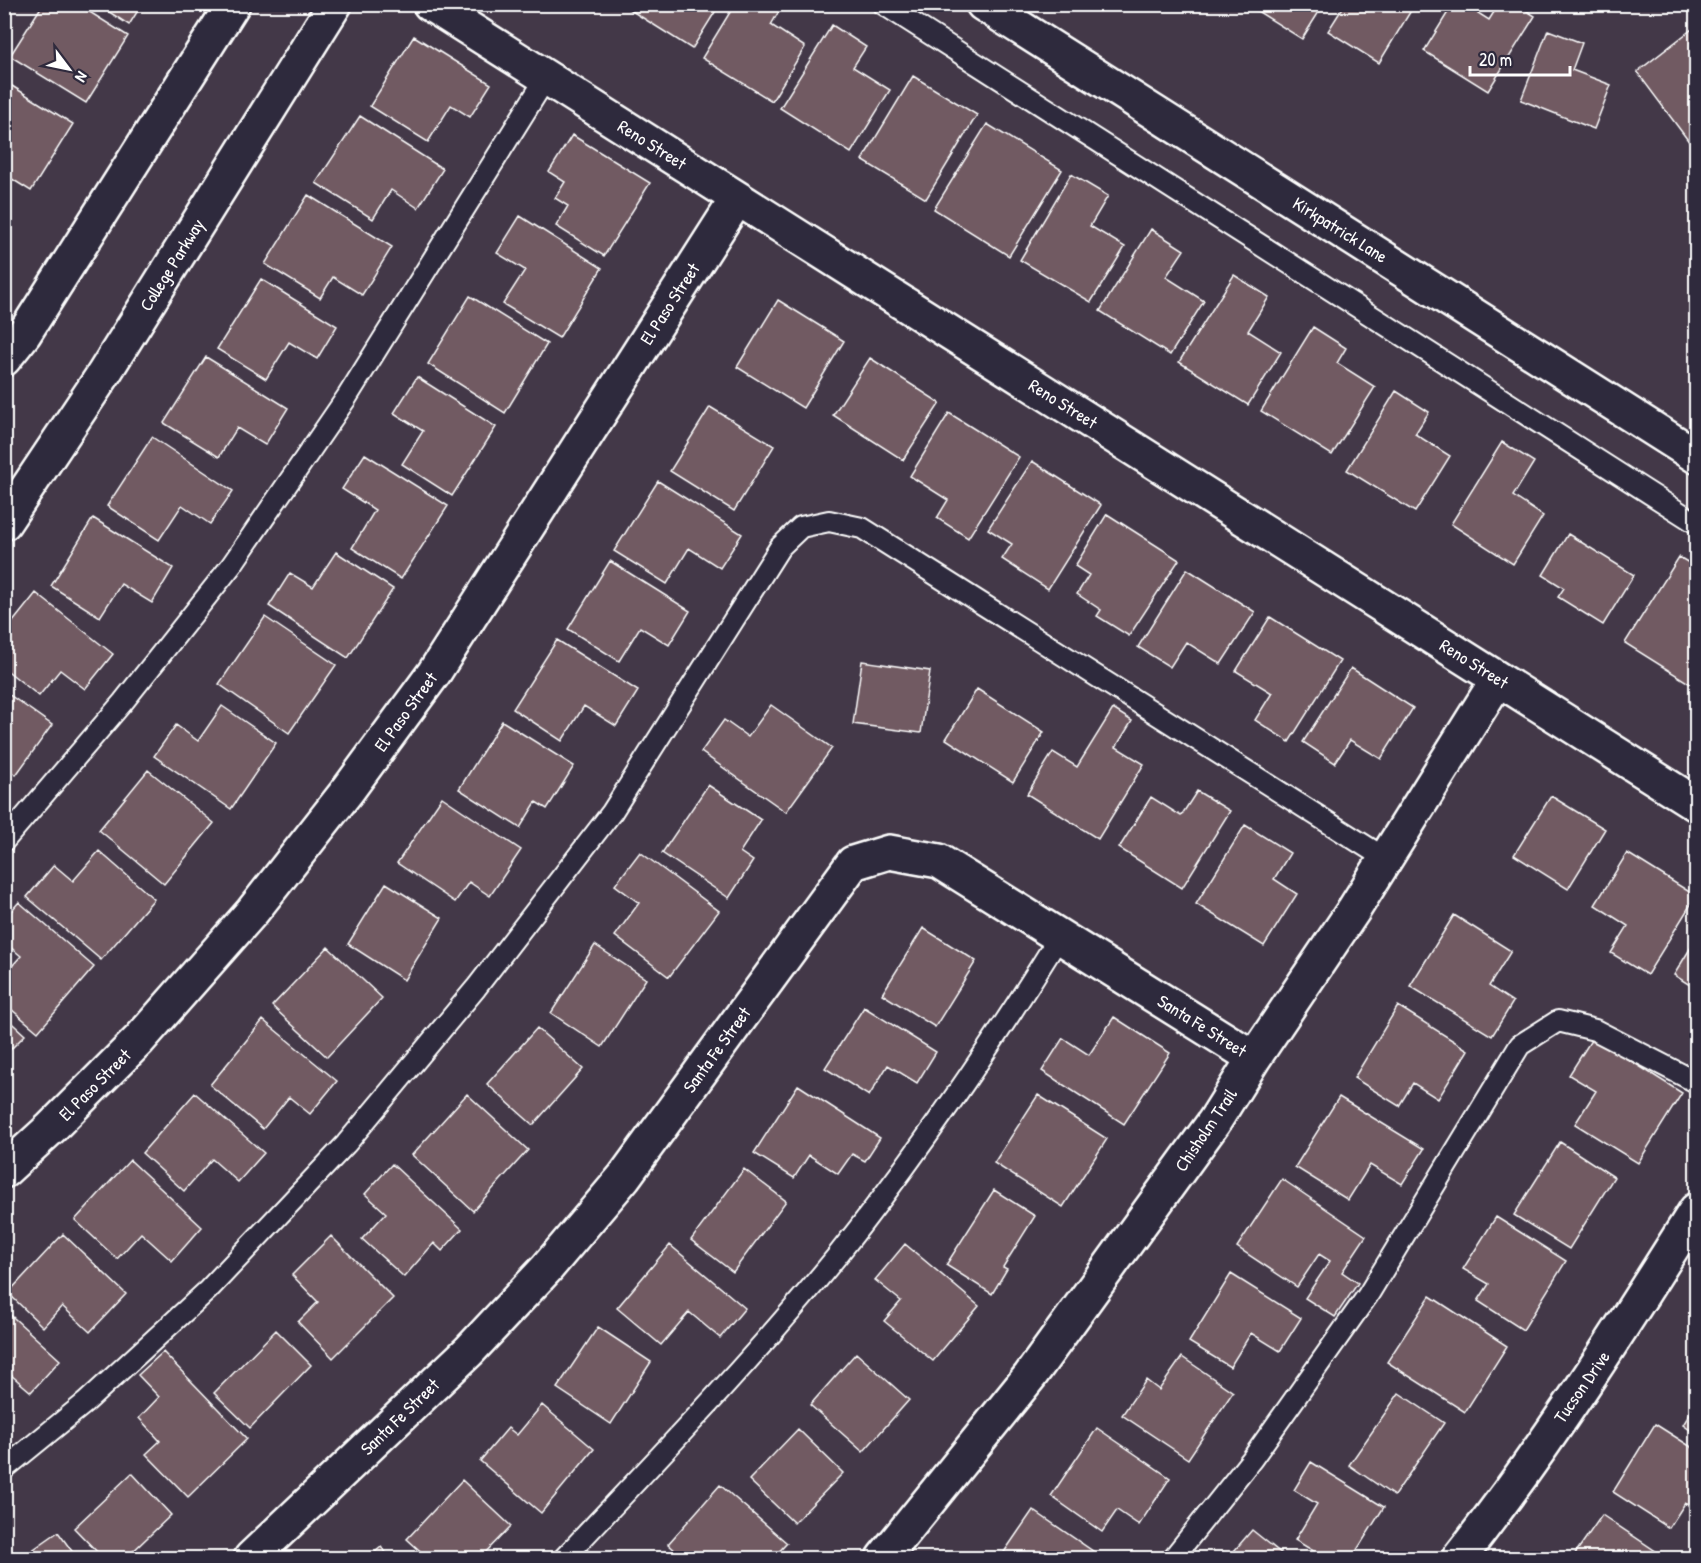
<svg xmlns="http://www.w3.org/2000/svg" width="1701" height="1563" viewBox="0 0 1701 1563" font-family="'Patrick Hand',sans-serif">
<rect width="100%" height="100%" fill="#433848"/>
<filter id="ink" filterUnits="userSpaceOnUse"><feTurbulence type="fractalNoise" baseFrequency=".0167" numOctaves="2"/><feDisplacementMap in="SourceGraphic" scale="12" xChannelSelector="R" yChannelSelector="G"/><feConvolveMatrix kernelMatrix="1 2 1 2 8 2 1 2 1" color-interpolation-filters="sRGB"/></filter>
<g filter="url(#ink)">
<!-- building -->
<path fill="#715a62" stroke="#fff" stroke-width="1.5" d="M 43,4 L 77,4 L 128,36 L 86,103 L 10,56 Z
M 97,4 L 142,4 L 129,25 Z
M 626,4 L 720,4 L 692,49 L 624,6 Z
M 735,4 L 783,4 L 771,25 L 805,47 L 772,101 L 702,58 Z
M 1246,4 L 1324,4 L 1302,39 Z
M 1345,4 L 1415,4 L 1379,63 L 1328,31 Z
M 1453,4 L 1464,4 L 1489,20 L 1499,4 L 1516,4 L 1535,16 L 1488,91 L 1424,51 Z
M 832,25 L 866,47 L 853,67 L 890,90 L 851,153 L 780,108 Z
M 1696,26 L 1696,151 L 1637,72 Z
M 1548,30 L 1582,43 L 1572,70 L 1611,85 L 1594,129 L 1521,100 Z
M 414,36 L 491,84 L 470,117 L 451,105 L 428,142 L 370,106 Z
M 913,76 L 977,115 L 926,199 L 862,160 Z
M 4,81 L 73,124 L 31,191 L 4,174 Z
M 360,116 L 443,169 L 418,208 L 391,190 L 373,219 L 316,183 Z
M 987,124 L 1062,170 L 1009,256 L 934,209 Z
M 572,135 L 650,183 L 604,256 L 556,226 L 568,206 L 555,198 L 565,182 L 549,172 Z
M 1071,174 L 1108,196 L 1090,226 L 1125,247 L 1091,302 L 1020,260 Z
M 308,195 L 392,247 L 362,295 L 333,277 L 320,298 L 265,264 Z
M 520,216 L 602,268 L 559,338 L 503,304 L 525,270 L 497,253 Z
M 1151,229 L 1184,250 L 1166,277 L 1204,301 L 1170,355 L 1100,311 Z
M 1234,275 L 1269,297 L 1248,331 L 1281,352 L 1248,405 L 1179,362 Z
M 261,279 L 337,326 L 317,359 L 289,342 L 266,379 L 217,349 Z
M 470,296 L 547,344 L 505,413 L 428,364 Z
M 778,300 L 844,341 L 803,408 L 737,367 Z
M 1313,327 L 1346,348 L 1337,363 L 1375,387 L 1332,455 L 1261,411 Z
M 206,357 L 288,408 L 265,445 L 237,428 L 219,457 L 164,423 Z
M 870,358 L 940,403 L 903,460 L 833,415 Z
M 417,377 L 496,427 L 452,496 L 402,464 L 423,431 L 394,413 Z
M 1396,391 L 1429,412 L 1415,434 L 1450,456 L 1415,512 L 1347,470 Z
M 710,407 L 774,446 L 734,511 L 670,471 Z
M 949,413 L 1019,457 L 968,538 L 937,518 L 948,500 L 910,476 Z
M 152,437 L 233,491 L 210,524 L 182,505 L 159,540 L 107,506 Z
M 1502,442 L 1534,462 L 1513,496 L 1543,516 L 1513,564 L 1451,524 Z
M 365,454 L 448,506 L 401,579 L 352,548 L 375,510 L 342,489 Z
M 1032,461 L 1101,505 L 1048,589 L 1002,559 L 1012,544 L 988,529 Z
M 658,481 L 742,534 L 720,568 L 689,548 L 667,584 L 614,551 Z
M 1107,514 L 1179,560 L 1129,636 L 1097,616 L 1101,610 L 1077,594 L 1089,575 L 1075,566 Z
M 93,518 L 173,568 L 152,603 L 121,584 L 100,617 L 51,586 Z
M 1568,534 L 1634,575 L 1603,625 L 1558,597 L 1564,588 L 1543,575 Z
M 336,552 L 393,589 L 348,658 L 269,606 L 290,573 L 313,587 Z
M 1679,557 L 1696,567 L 1696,609 L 1692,615 L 1696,618 L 1695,687 L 1625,643 Z
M 610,561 L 690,611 L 669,645 L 640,627 L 619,661 L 568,629 Z
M 1187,569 L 1255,612 L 1221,664 L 1186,642 L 1170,667 L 1138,647 Z
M 36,593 L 113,654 L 85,689 L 60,670 L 39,696 L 4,668 L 4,654 L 12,644 L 4,638 L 4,633 Z
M 265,617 L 336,665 L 289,733 L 219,684 Z
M 1270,617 L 1340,661 L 1289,742 L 1255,720 L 1272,693 L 1236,671 Z
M 557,640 L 638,691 L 616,726 L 584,706 L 562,741 L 513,709 Z
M 862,661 L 930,671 L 921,733 L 853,724 Z
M 1351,668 L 1413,708 L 1381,759 L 1350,740 L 1335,763 L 1303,742 Z
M 977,689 L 1044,732 L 1013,782 L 946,739 Z
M 4,691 L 52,725 L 16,775 L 4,767 Z
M 771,705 L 832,748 L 786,812 L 701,752 L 724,720 L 748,737 Z
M 222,706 L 276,743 L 231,809 L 154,756 L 176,725 L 198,741 Z
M 1113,709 L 1132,721 L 1116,747 L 1144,764 L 1098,839 L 1027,794 L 1053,752 L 1077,767 Z
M 502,721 L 574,766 L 547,809 L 536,802 L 520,828 L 459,789 Z
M 148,770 L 214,823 L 164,884 L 99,830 Z
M 708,785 L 761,820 L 740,852 L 753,861 L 729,898 L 662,853 Z
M 1197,791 L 1230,811 L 1182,888 L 1119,848 L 1151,797 L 1181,816 Z
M 1551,796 L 1605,829 L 1568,889 L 1514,855 Z
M 442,797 L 521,850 L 490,896 L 469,882 L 455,902 L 397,863 Z
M 1245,825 L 1290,853 L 1274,879 L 1297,894 L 1264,946 L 1196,904 Z
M 99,851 L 154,899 L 101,960 L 27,897 L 54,865 L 73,881 Z
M 640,852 L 719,911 L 669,977 L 615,936 L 639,903 L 615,885 Z
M 1627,853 L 1696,896 L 1647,975 L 1611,953 L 1628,926 L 1595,905 Z
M 386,883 L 442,918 L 404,980 L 348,944 Z
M 19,902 L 94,967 L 38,1032 L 4,1003 L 4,975 L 21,956 L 4,942 L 4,919 Z
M 1454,915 L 1511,951 L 1489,986 L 1513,1002 L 1492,1036 L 1410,986 Z
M 923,928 L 976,961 L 935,1027 L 882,994 Z
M 1696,939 L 1696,989 L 1674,975 Z
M 595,945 L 646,979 L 602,1047 L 551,1013 Z
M 328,947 L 382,998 L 327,1057 L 272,1006 Z
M 1398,1006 L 1468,1050 L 1438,1099 L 1413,1083 L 1399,1106 L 1354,1078 Z
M 864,1007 L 936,1052 L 917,1083 L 888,1065 L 869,1096 L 825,1068 Z
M 4,1016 L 25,1035 L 4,1056 Z
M 1114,1017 L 1170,1053 L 1124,1124 L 1042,1071 L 1063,1038 L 1089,1055 Z
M 263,1020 L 337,1081 L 310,1114 L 289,1097 L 263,1129 L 210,1085 Z
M 537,1028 L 583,1069 L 533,1125 L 487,1084 Z
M 1593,1037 L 1682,1093 L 1638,1163 L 1575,1124 L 1596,1091 L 1569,1075 Z
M 798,1085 L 880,1138 L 865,1161 L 852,1154 L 838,1174 L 809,1155 L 794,1178 L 754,1153 Z
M 195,1093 L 264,1153 L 238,1182 L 212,1159 L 184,1191 L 142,1153 Z
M 467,1094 L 528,1150 L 473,1211 L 412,1155 Z
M 1038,1095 L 1107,1139 L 1063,1207 L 994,1163 Z
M 1339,1097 L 1424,1149 L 1402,1184 L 1370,1165 L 1348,1200 L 1295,1167 Z
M 1560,1142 L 1614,1177 L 1569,1249 L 1514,1215 Z
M 130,1160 L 202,1227 L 172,1261 L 141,1233 L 117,1259 L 75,1220 Z
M 392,1164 L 462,1229 L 442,1251 L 434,1243 L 404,1277 L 362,1239 L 386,1213 L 365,1194 Z
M 744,1169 L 786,1201 L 733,1272 L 691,1240 Z
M 1282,1179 L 1366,1236 L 1342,1272 L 1358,1283 L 1335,1317 L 1305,1298 L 1330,1261 L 1319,1254 L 1297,1287 L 1237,1247 Z
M 994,1190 L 1035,1216 L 1003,1267 L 1007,1269 L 992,1294 L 946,1265 Z
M 1496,1217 L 1566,1261 L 1523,1330 L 1478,1301 L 1489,1284 L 1463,1269 Z
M 63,1234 L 126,1294 L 90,1332 L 62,1306 L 43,1327 L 8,1293 Z
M 331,1236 L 393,1298 L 333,1358 L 298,1322 L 318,1302 L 292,1275 Z
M 905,1244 L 979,1306 L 933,1361 L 884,1321 L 901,1301 L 875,1280 Z
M 670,1245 L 745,1308 L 720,1338 L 689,1312 L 661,1345 L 617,1308 Z
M 1231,1274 L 1301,1318 L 1280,1351 L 1251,1333 L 1230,1367 L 1189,1342 Z
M 1430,1296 L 1507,1346 L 1465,1412 L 1387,1362 Z
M 4,1309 L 60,1360 L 31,1392 L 4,1369 Z
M 598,1327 L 651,1362 L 611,1424 L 557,1388 Z
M 276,1330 L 311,1365 L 250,1428 L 214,1393 Z
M 163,1352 L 247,1439 L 188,1497 L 146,1454 L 160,1441 L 139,1418 L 159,1397 L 138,1375 Z
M 856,1353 L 909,1400 L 863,1452 L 810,1405 Z
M 1182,1357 L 1233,1392 L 1188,1459 L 1122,1415 L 1146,1380 L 1159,1390 Z
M 1399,1393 L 1444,1423 L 1394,1496 L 1349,1465 Z
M 1696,1403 L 1696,1434 L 1683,1425 Z
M 542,1405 L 594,1449 L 541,1513 L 480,1461 L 508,1428 L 517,1435 Z
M 1655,1424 L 1696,1450 L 1696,1510 L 1685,1503 L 1669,1528 L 1613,1492 Z
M 1097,1428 L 1170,1478 L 1139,1525 L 1117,1510 L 1102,1532 L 1051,1496 Z
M 798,1429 L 843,1473 L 794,1523 L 749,1480 Z
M 1311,1462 L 1384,1507 L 1352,1558 L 1325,1558 L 1295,1540 L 1317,1504 L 1294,1490 Z
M 132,1473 L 171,1515 L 126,1558 L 103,1558 L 74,1528 Z
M 462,1480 L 511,1526 L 480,1558 L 428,1558 L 407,1539 Z
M 720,1485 L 787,1543 L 773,1558 L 684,1558 L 668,1544 Z
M 1033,1510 L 1103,1558 L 1000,1558 Z
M 1602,1515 L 1666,1558 L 1572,1558 Z
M 1252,1530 L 1287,1558 L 1228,1558 Z
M 58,1532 L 77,1558 L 21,1558 Z
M 381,1547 L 391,1558 L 368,1558 Z"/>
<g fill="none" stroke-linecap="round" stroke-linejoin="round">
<defs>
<path id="service" d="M 883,4 L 1696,523
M 4,841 L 123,702 L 231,566 L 347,397 L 546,78
M 4,1469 L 85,1403 L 208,1290 L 346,1144 L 476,988 L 612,812 L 780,547 L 801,527 L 829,521 L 862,528 L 1386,859
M 564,1558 C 656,1460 752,1361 837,1256 C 918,1154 991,1047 1059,937
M 1173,1558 L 1252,1459 L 1368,1295 L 1520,1045 L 1558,1021 L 1595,1030 L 1696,1082"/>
<path id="minor" d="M 430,4 L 1696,804
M 4,1171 L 51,1128 L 139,1040 L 252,912 L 348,790 L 434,673 L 737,199
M 251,1558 L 469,1351 L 547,1268 L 624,1177 L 853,863 L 889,852 L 939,861 L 1254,1058
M 883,1558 L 1030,1376 L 1214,1122 L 1254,1058 L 1353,911 L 1498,679
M 1459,1558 C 1546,1448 1621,1329 1696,1210"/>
<path id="tertiary" d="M 983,4 L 1696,456"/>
<path id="secondary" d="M 4,359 L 24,334 L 233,4
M 4,523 L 103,375 L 335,4"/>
</defs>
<!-- service casing -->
<use href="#service" stroke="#fff" stroke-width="24"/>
<!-- minor casing -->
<use href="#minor" stroke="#fff" stroke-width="38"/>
<!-- tertiary casing -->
<use href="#tertiary" stroke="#fff" stroke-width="38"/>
<!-- secondary casing -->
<use href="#secondary" stroke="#fff" stroke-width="38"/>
<!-- service -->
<use href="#service" stroke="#2f2a3d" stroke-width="20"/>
<!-- minor -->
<use href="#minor" stroke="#2f2a3d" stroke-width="33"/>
<!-- tertiary -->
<use href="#tertiary" stroke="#2f2a3d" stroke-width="33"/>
<!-- secondary -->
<use href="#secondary" stroke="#2f2a3d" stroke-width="33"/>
</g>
</g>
<g text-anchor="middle" stroke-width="5" stroke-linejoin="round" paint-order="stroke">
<!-- street labels -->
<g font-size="18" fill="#fff" stroke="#2f2a3d">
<text transform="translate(652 145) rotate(32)" y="6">Reno Street</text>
<text transform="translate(1340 230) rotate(32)" y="6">Kirkpatrick Lane</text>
<text transform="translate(172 265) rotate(-58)" y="6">College Parkway</text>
<text transform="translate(670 304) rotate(-57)" y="6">El Paso Street</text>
<text transform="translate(1063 404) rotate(32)" y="6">Reno Street</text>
<text transform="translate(1474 664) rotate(32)" y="6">Reno Street</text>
<text transform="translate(406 712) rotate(-54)" y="6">El Paso Street</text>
<text transform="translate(1202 1026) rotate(32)" y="6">Santa Fe Street</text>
<text transform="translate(717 1050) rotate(-54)" y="6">Santa Fe Street</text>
<text transform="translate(95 1085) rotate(-45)" y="6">El Paso Street</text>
<text transform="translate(1206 1130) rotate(-56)" y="6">Chisholm Trail</text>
<text transform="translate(1582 1387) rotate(-55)" y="6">Tucson Drive</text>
<text transform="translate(400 1417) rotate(-44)" y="6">Santa Fe Street</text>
</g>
</g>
<!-- margin -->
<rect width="1701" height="1563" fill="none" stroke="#2f2a3d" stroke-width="24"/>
<rect x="12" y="12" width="1677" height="1539" fill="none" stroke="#fff" stroke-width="2" filter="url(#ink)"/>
<!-- north arrow -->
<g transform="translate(69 69) rotate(122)" stroke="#2f2a3d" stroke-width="4.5" paint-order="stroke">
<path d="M0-4.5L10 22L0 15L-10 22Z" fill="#ffffff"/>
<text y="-9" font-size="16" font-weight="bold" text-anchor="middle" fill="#ffffff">N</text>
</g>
<!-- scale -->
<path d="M1470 66v9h100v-9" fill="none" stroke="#ffffff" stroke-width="3"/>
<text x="1479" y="66" font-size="18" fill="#ffffff" stroke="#2f2a3d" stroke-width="4.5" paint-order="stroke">20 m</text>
</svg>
